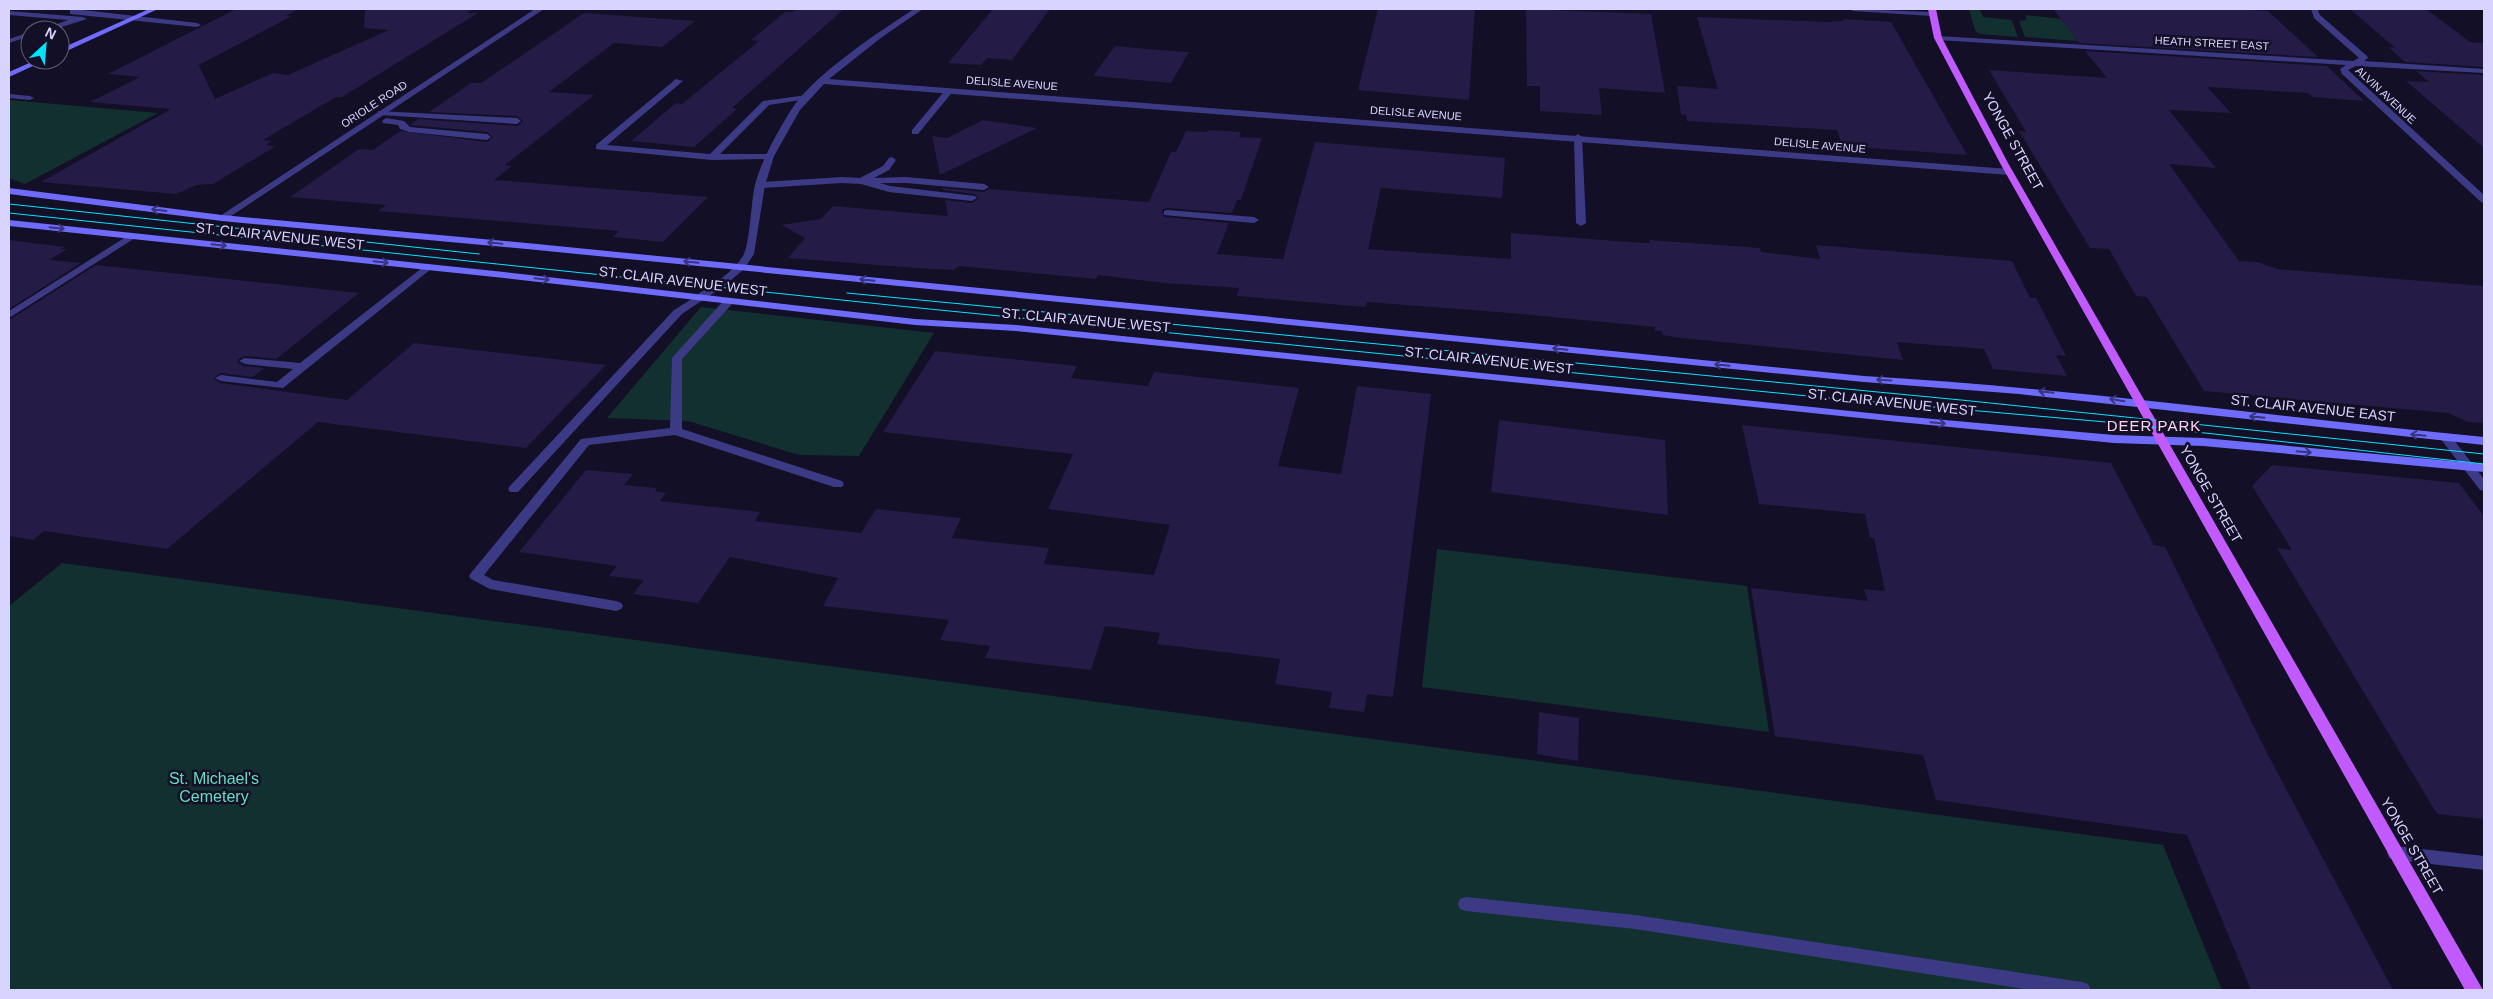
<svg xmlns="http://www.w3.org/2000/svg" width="2493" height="999" viewBox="0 0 2493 999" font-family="Helvetica,sans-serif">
<rect width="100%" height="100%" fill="#130f26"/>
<!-- green -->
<path fill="#12302f" d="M 1969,9 L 1980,9 L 1983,17 L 2012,20 L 2018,37 L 1979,34 L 1975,30 Z
M 2025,15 L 2082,21 L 2069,29 L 2077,41 L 2025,37 L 2019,21 L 2027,20 Z
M 9,100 L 158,113 L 25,184 L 9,178 Z
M 701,307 L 934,333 L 859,456 L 799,455 L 688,421 L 607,418 Z
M 1437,549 L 1747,586 L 1769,732 L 1422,687 Z
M 62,563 L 2163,845 L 2222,990 L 9,990 L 9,606 Z"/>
<!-- building -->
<path fill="#241b47" d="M 243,9 L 299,9 L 286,16 L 292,16 L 197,66 L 199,66 L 215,99 L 273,73 L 288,75 L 389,30 L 364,28 L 365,9 L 474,9 L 467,13 L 478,13 L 342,97 L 336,97 L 263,140 L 272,141 L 266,145 L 276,146 L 213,184 L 197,185 L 176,194 L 41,182 L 171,109 L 90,102 L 140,77 L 108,74 L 234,10 Z
M 797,9 L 844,9 L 732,108 L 737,109 L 694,147 L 631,141 L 676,103 L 682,104 L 759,41 L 751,40 L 785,12 L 793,12 Z
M 993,9 L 1050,9 L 1012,60 L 987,58 L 981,65 L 948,63 Z
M 1378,9 L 1475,9 L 1469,100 L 1358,90 Z
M 1526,9 L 1651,14 L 1665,93 L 1599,88 L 1602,115 L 1540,111 L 1540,86 L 1527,86 Z
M 2053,9 L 2231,9 L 2268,11 L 2318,57 L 2079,43 Z
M 2350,9 L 2426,9 L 2470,42 L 2484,43 L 2484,67 L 2405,62 L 2388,47 L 2395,48 Z
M 584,13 L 695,21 L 662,47 L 614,43 L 549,92 L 594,95 L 505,165 L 512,166 L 494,180 L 708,197 L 663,242 L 613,237 L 619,231 L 378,211 L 386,205 L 290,197 L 359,149 L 373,150 L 400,131 L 487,142 L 493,137 L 487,132 L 410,125 L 418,119 L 518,126 L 523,121 L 517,116 L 429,112 L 471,83 L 481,83 Z
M 1697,17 L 1827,22 L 1843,21 L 1842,19 L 1891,22 L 1967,155 L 1854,147 L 1853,143 L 1841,142 L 1837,130 L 1687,121 L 1686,115 L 1681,114 L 1677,86 L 1718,89 Z
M 1115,46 L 1147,49 L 1189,52 L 1171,83 L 1093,76 Z
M 2085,51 L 2327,66 L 2364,101 L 2313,97 L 2308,93 L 2207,87 L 2231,113 L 2169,110 L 2216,168 L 2169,164 L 2239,261 L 2258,262 L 2277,269 L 2484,286 L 2484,423 L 2468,422 L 2448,413 L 2204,391 L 2147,297 L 2136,296 L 2109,249 L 2090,248 L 2019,131 L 2026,132 L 1989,70 L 2107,78 Z
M 2416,71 L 2484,75 L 2484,148 L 2406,81 L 2429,82 Z
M 983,120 L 1037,128 L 940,175 L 932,136 L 947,138 Z
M 1208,130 L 1241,132 L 1239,137 L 1262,138 L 1241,200 L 1237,200 L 1232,213 L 1167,208 L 1162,210 L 1164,217 L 1229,223 L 1217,254 L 1283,259 L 1315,142 L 1505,158 L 1502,198 L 1381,188 L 1368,249 L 1511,259 L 1511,233 L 1644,243 L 1650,243 L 1650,240 L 1760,248 L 1761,252 L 1820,259 L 1816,245 L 2012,261 L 2030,298 L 2036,298 L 2066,356 L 2056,355 L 2067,376 L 1993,369 L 1984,349 L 1897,342 L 1903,360 L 1681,338 L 1663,335 L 1662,331 L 1655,331 L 1655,327 L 1510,313 L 1367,302 L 1365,307 L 1237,296 L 1239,288 L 1164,283 L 1098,275 L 1096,279 L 959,266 L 954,270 L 916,268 L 788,258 L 805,238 L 781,225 L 821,219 L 833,206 L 948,216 L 945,200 L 972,203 L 979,198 L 975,194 L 943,190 L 942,188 L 984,192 L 990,189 L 1149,202 L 1171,152 L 1176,152 L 1186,131 L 1207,132 Z
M 9,240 L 65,247 L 61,249 L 67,249 L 50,260 L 81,263 L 9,309 Z
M 96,265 L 359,293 L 276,359 L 245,356 L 238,359 L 238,363 L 244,366 L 264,368 L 253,377 L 220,373 L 213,379 L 221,383 L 347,400 L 414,343 L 606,365 L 526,448 L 318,422 L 167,549 L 44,531 L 33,540 L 9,536 L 9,320 Z
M 935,351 L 1077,366 L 1071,378 L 1148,386 L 1154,372 L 1299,388 L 1278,466 L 1341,474 L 1357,386 L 1431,394 L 1393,697 L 1367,694 L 1364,712 L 1329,708 L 1332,692 L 1275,684 L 1280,659 L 1157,644 L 1160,633 L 1105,626 L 1091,670 L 985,658 L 990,646 L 940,640 L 949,620 L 823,606 L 838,578 L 730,557 L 698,603 L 633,594 L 644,580 L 609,576 L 617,566 L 519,552 L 586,470 L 633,474 L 624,485 L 657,488 L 655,491 L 666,493 L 660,501 L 760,512 L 755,521 L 861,533 L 876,509 L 961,518 L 952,538 L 1049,548 L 1044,564 L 1154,575 L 1170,525 L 1048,509 L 1073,454 L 883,432 Z
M 1499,420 L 1665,440 L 1668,515 L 1491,492 Z
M 1742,425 L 2111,463 L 2154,545 L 2165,547 L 2267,753 L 2393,990 L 2251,990 L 2187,835 L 1936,800 L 1923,755 L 1775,736 L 1751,588 L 1868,601 L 1864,589 L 1885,591 L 1874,538 L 1870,538 L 1865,514 L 1759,504 Z
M 2272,465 L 2459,483 L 2484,516 L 2484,819 L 2437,814 L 2277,548 L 2292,550 L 2252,486 Z
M 1539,712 L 1579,718 L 1578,761 L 1537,754 Z"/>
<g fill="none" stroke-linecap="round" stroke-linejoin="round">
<!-- service -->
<path fill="#3d3a85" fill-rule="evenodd" d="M 74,9 L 197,23 L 201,25 L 197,27 L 70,14 L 70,10 Z
M 9,11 L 83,17 L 87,19 L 52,30 L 41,30 L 68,20 L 9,15 Z
M 30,32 L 30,36 L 9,43 L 9,39 Z
M 676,79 L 683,81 L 607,145 L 710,154 L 763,101 L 807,95 L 811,97 L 807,99 L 769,105 L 720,154 L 773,154 L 773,158 L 770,159 L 712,160 L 596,149 L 596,145 Z
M 947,88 L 954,90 L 918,134 L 912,134 L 912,130 Z
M 9,94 L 30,96 L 34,98 L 30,100 L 9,98 Z
M 378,111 L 517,118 L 521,121 L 517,124 L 381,115 L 378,115 Z
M 386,118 L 404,121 L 410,127 L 487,134 L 491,137 L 487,140 L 409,132 L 400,129 L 398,125 L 383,123 L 382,121 Z
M 1578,134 L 1582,137 L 1586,223 L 1581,226 L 1576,223 L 1574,137 Z
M 892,157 L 896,160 L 889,170 L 874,178 L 906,177 L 984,184 L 989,187 L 984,190 L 906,183 L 880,183 L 890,186 L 975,196 L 977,198 L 972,201 L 889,192 L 861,184 L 842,183 L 760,188 L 755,185 L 760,182 L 842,177 L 860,178 L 883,166 L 889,158 Z
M 1167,210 L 1254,217 L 1259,220 L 1254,223 L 1164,215 L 1164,211 Z
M 132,233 L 135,234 L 135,238 L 9,318 L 9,311 Z
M 427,264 L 431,265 L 431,269 L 283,388 L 221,381 L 215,378 L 221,375 L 277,382 L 293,369 L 245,364 L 239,361 L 245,358 L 300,363 Z
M 700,294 L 704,295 L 704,299 L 682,314 L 518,492 L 510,492 L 508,489 L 510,486 L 674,310 Z
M 728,299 L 733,302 L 732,304 L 682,359 L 682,429 L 842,481 L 844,484 L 842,487 L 834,487 L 675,435 L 589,445 L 484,575 L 493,580 L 616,601 L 621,603 L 623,606 L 621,609 L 616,611 L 490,589 L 471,579 L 469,576 L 471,573 L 581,439 L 670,428 L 672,358 L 724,300 Z
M 2446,434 L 2450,435 L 2484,479 L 2484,491 L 2480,490 L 2440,438 Z
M 1466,897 L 1635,915 L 2082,982 L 2088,984 L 2091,990 L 2031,990 L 1635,929 L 1466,911 L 1460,909 L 1458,904 L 1460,899 Z"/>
<!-- minor -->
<path fill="#3d3a85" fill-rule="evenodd" d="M 535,9 L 544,9 L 225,220 L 219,220 L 217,218 Z
M 914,9 L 923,9 L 882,37 L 829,79 L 2009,169 L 2013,172 L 2009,175 L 824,84 L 800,110 L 774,156 L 765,185 L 754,254 L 744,269 L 722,288 L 704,299 L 696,299 L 696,295 C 713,285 732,273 743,256 C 750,244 751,202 755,185 C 762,159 777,133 791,110 C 814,74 879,32 914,9 Z
M 1850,9 L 1932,12 L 1936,14 L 1932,16 L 1853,11 Z
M 2311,9 L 2319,9 L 2318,11 L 2320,15 L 2367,56 L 2368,58 L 2364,61 L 2484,69 L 2484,73 L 2356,66 L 2348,70 L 2484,195 L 2484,203 L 2481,202 L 2342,74 L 2340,69 L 2346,65 L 1938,40 L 1934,38 L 1938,36 L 2353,61 L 2359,58 L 2314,18 Z
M 2395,846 L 2484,856 L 2484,870 L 2395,860 L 2389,858 L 2387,853 L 2389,848 Z"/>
<!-- secondary -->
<path fill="#6f6bff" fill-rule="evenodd" d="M 149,9 L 158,9 L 60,54 L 60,49 Z
M 36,60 L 46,60 L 9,77 L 9,72 Z
M 9,188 L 222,215 L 537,244 L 1864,376 C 2071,388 2277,417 2484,437 L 2484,445 L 2019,394 L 1864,382 L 537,250 L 222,221 L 9,194 Z
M 9,220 L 504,272 L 915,319 L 1016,325 L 1889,415 L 2114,435 L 2203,438 L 2484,464 L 2484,472 L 2203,446 L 2114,443 L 1889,421 L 1016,331 L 915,325 L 504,278 L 9,226 Z"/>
<!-- primary -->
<path fill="#c25bff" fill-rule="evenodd" d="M 1928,9 L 1936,9 L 1942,38 L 2008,163 L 2483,990 L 2465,990 L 2000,163 L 1934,38 Z"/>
<!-- tram -->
<path stroke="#00e5ff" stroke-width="1" d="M 9,204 L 479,254
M 9,213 L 899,306 L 1818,397 L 2106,422 L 2484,464
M 847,293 L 1961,400 L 2484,454"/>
</g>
<!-- one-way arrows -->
<defs><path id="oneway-shaft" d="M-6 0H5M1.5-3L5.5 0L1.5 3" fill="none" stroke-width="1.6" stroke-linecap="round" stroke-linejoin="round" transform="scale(1.25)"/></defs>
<g stroke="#38347d">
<use href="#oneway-shaft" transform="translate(159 210) rotate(-173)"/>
<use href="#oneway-shaft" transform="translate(57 228) rotate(6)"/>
<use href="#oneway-shaft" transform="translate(495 243) rotate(-175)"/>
<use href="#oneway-shaft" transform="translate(219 245) rotate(6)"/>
<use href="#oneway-shaft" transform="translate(381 262) rotate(6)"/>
<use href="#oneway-shaft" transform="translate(691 262) rotate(-174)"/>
<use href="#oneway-shaft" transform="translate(542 279) rotate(6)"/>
<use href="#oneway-shaft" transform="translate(867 280) rotate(-174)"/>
<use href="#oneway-shaft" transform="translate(1560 349) rotate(-174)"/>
<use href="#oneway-shaft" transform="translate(1722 365) rotate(-174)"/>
<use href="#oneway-shaft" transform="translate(1884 380) rotate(-177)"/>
<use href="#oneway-shaft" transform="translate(2046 392) rotate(-174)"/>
<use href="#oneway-shaft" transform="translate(2117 400) rotate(-171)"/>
<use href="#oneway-shaft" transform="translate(2257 417) rotate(-174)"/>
<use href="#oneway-shaft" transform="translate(1938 423) rotate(5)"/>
<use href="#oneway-shaft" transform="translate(2418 435) rotate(-174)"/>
<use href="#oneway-shaft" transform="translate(2304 452) rotate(5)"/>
</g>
<g text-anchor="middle" stroke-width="5" stroke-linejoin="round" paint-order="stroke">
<!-- far-street labels -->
<g font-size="11" fill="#d9d4ff" stroke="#130f26">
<text transform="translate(2212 43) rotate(3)" y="4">HEATH STREET EAST</text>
<text transform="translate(1012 83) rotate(4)" y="4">DELISLE AVENUE</text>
<text transform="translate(2386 95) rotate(43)" y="4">ALVIN AVENUE</text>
<text transform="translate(374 104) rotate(-33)" y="4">ORIOLE ROAD</text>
<text transform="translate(1416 113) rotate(4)" y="4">DELISLE AVENUE</text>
<text transform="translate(1820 145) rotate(5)" y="4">DELISLE AVENUE</text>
</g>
<!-- street labels -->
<g font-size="14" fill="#d9d4ff" stroke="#130f26">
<text transform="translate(2013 141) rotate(61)" y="5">YONGE STREET</text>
<text transform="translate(280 236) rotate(6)" y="5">ST. CLAIR AVENUE WEST</text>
<text transform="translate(683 281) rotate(7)" y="5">ST. CLAIR AVENUE WEST</text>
<text transform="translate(1086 320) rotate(5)" y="5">ST. CLAIR AVENUE WEST</text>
<text transform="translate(1489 360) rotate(6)" y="5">ST. CLAIR AVENUE WEST</text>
<text transform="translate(1892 402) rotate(6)" y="5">ST. CLAIR AVENUE WEST</text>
<text transform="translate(2313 408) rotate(6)" y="5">ST. CLAIR AVENUE EAST</text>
<text transform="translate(2211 494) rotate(60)" y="5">YONGE STREET</text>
<text transform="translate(2412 846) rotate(60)" y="5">YONGE STREET</text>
</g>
<!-- neighbourhood labels -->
<g font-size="15" letter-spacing="1" fill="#ffd6f0" stroke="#130f26">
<text x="2154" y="431">DEER PARK</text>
</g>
<!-- near-park labels -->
<g font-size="16" fill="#5fe0c0" stroke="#130f26">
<text x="214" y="784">St. Michael's<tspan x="214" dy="18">Cemetery</tspan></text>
</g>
</g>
<!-- border -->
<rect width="2493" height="999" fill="none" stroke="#d9d4ff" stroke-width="20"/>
<!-- north arrow -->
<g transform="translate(45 45) rotate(26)"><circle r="24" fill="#130f26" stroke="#625e7d"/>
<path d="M0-4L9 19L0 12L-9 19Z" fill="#00e5ff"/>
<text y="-8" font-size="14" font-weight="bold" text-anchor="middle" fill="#d9d4ff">N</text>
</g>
</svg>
